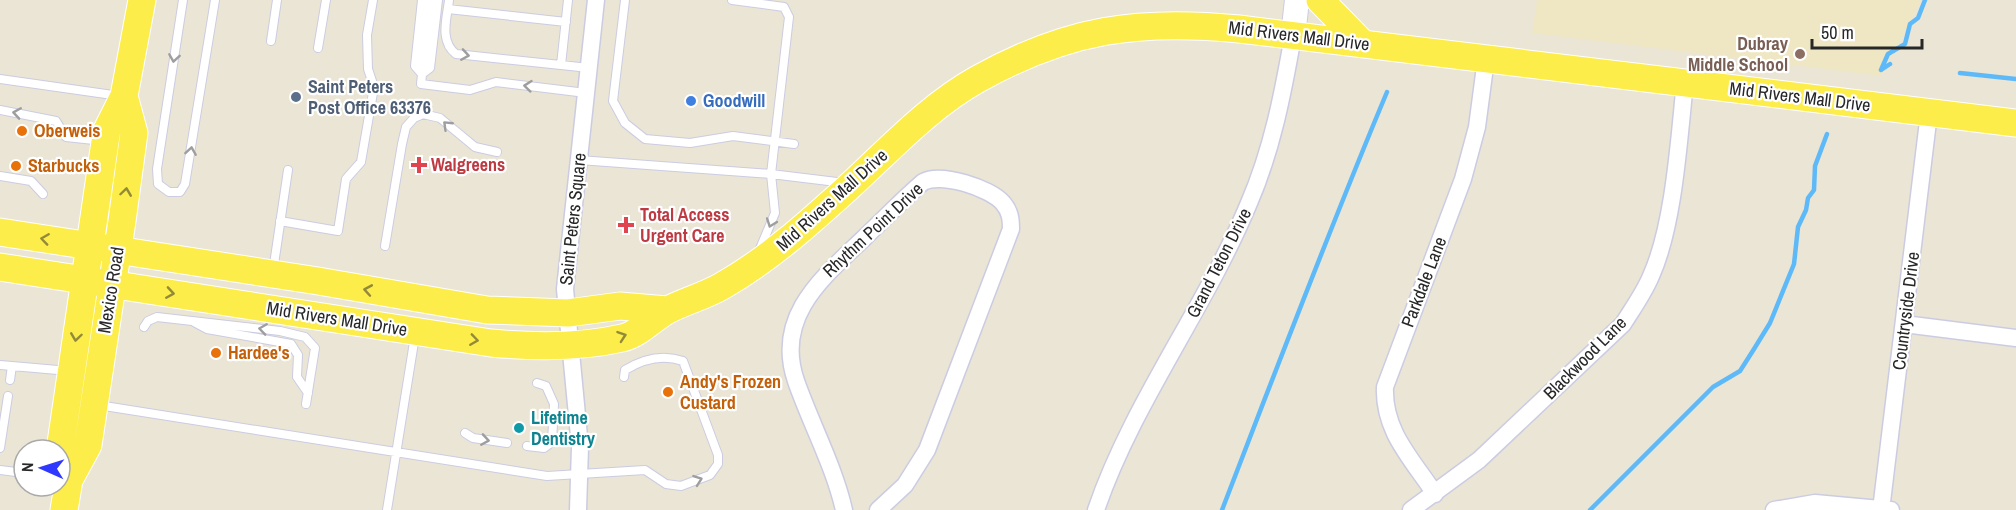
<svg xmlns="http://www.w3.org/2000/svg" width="2016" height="510" viewBox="0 0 2016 510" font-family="'Archivo Narrow',sans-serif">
<rect width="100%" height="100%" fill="#ebe5d6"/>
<!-- education -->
<path fill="#efe7c3" d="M 1537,0 L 1921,0 L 1881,76 L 1532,33 Z"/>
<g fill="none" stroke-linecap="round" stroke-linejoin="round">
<!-- stream -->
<path stroke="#5eb9f9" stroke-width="4.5" d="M 1881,70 L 1888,54 L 1905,44 L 1910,24 L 1918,18 L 1925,0
M 1881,70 L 1890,64
M 1960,73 L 2016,79
M 1222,510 C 1276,370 1329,230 1387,92
M 1590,510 L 1713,387 L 1740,371 L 1754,349 L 1770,323 L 1794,264 L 1798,227 L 1806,210 L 1808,198 L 1814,190 L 1815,166 L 1827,134"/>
<defs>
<path id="lane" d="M 183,0 L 157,169 L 158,184 L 169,192 L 180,192 L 185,184 L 215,0
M 430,0 L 421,84 L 470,90 L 496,82 L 586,93
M 449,0 C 447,18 439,41 456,54 L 561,65
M 568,0 L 561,65 L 589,68
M 625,0 L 613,101 L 625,123 L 645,139 L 690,143 L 733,136 L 794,144
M 448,9 L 566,22
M 271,41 L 277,0
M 318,48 L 326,0
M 422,74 L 430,68 L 438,0
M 422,74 L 415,66 L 422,0
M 0,79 L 120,96
M 0,110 L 56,121 L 66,137 L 103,141
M 579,160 L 771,174 L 789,17 L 784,7 L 732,0
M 0,176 L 31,181 L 43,194
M 280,221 L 338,231 L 346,179 L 361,162 L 374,87 L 368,69 L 367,35 L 373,0
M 385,246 L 402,144 L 406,127 L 414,118 L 423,114 L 440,118 L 475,147 L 497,152
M 759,251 L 775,213 L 771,174 L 845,183
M 273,271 L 288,170
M 194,322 L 207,329 L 291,344 L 298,355 L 297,377 L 308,393
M 144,327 L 148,321 L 157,317 L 280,331 L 305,337 L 315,348 L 306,404
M 0,365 L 12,366
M 10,380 L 12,366 L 69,371
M 98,405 L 547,476 L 645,470 L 666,484 L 681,486 L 710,475 L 718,464 L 718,455 L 683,361 C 663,354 643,359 625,370 L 624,377
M 465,433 L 473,438 L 507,443
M 527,446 L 544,448 L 552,442 L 554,404 L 546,386 L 537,383
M 0,448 L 8,396
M 0,470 L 24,473
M 387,510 L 415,336"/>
<path id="street" d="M 1904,324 L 2016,338
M 1435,494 C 1412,459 1383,431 1385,387 L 1463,179 L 1477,127 L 1486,59
M 578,510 L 580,447 L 565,289 L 596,0
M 844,510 C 834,466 811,424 796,381 C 774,317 822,278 863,239 C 883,220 902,200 923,182 C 941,172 990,188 1003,203 C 1010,211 1011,219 1011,229 L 927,450 L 905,485 L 878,510
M 1096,510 C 1133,402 1205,309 1249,203 C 1272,150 1283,93 1293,36
M 1411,510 L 1479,460 L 1623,324 C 1633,308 1644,293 1651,276 C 1674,225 1679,139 1685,82
M 1774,510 L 1815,503 L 1891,510
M 1881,510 L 1929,113"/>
<path id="secondary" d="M 1293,36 L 1297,0"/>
<path id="primary" d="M 1320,0 L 1363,44
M 0,232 L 318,281 L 487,310 L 568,313 L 620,306 L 667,310
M 0,267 L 491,343 C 534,347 579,348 622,338 C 638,335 653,318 668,310 C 685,301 705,296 722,286 C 771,258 811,221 853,183 C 892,147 931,105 978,79 C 1068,29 1138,19 1239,29 L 2016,123
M 69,480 L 88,445 L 122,221 L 134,133 L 124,96
M 64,510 L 69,480 L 61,443 L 105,142 L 107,130 L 124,96 L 142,0"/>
</defs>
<!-- lane casing -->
<use href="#lane" stroke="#cbcce2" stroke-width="10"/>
<!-- street casing -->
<use href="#street" stroke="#cbcce2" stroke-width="19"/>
<!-- secondary casing -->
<use href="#secondary" stroke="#cbcce2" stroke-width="26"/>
<!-- primary casing -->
<use href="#primary" stroke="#fff" stroke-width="29"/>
<!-- lane -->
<use href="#lane" stroke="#fff" stroke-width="8"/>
<!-- street -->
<use href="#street" stroke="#fff" stroke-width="16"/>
<!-- secondary -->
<use href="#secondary" stroke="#fff" stroke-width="24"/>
<!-- primary -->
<use href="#primary" stroke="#fced4a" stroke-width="27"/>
</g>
<!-- one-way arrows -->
<defs><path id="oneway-chevron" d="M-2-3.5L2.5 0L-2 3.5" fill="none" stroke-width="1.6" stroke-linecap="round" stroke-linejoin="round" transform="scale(1.5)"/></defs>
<g stroke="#9e9e9e">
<use href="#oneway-chevron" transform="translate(465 55) rotate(9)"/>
<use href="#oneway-chevron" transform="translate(174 58) rotate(99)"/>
<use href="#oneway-chevron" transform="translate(528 86) rotate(-174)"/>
<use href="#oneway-chevron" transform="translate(17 113) rotate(-171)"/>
<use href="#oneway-chevron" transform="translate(447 125) rotate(-136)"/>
<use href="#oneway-chevron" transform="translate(191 151) rotate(-81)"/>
<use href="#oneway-chevron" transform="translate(771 223) rotate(110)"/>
<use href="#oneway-chevron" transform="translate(263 329) rotate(-172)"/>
<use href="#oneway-chevron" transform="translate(485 440) rotate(9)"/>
<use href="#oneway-chevron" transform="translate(698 480) rotate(-20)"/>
</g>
<g stroke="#928a38">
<use href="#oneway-chevron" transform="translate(126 192) rotate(-82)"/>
<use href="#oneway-chevron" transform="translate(45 239) rotate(-172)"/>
<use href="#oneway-chevron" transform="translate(368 290) rotate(-170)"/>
<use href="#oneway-chevron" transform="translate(170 293) rotate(9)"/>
<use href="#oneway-chevron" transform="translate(622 336) rotate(-19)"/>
<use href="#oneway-chevron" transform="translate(76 337) rotate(98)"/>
<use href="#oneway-chevron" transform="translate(474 340) rotate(8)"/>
</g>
<!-- markers -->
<circle fill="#8d6e63" stroke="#fff" stroke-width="2" cx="1800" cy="54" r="6"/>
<circle fill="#5c6f8a" stroke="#fff" stroke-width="2" cx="296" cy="97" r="6"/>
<circle fill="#3f7fe0" stroke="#fff" stroke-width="2" cx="691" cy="101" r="6"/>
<g fill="#e8710a" stroke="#fff" stroke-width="2">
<circle cx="22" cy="131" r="6"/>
<circle cx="16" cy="166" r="6"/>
<circle cx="216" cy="353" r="6"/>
<circle cx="668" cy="392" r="6"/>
</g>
<g fill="#e0444e" stroke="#fff" stroke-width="2">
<path d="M416 156h6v6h6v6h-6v6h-6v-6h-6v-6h6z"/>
<path d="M623 216h6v6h6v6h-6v6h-6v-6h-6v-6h6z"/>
</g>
<circle fill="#0f9aa8" stroke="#fff" stroke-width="2" cx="519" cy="428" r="6"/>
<g text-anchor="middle" stroke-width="4.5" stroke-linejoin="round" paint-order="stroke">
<!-- street labels -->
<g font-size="18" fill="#272727" stroke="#fff">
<text transform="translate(1299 36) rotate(7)" y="6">Mid Rivers Mall Drive</text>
<text transform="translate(1800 97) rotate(7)" y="6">Mid Rivers Mall Drive</text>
<text transform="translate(832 200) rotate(-42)" y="6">Mid Rivers Mall Drive</text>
<text transform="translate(573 219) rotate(-84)" y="6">Saint Peters Square</text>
<text transform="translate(873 230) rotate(-43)" y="6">Rhythm Point Drive</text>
<text transform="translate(1219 263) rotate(-63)" y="6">Grand Teton Drive</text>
<text transform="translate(1424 282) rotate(-69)" y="6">Parkdale Lane</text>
<text transform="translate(111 290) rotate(-81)" y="6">Mexico Road</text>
<text transform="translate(1906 311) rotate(-83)" y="6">Countryside Drive</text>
<text transform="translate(337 319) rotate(9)" y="6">Mid Rivers Mall Drive</text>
<text transform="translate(1585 358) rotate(-45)" y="6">Blackwood Lane</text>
</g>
<!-- education labels -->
<g font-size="18" font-weight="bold" fill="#785e54" stroke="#fff" text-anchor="end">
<text x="1788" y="50">Dubray<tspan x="1788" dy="21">Middle School</tspan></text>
</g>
<!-- service labels -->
<g font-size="18" font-weight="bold" fill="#4e5e75" stroke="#fff" text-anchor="start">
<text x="308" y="93">Saint Peters<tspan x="308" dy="21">Post Office 63376</tspan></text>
</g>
<!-- shop labels -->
<g font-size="18" font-weight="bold" fill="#366cbe" stroke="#fff" text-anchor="start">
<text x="703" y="107">Goodwill</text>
</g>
<!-- food labels -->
<g font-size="18" font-weight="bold" fill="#c56008" stroke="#fff" text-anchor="start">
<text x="34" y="137">Oberweis</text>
<text x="28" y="172">Starbucks</text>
<text x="228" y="359">Hardee's</text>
<text x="680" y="388">Andy's Frozen<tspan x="680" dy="21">Custard</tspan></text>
</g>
<!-- health labels -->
<g font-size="18" font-weight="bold" fill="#be3a42" stroke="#fff" text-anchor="start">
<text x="431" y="171">Walgreens</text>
<text x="640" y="221">Total Access<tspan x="640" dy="21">Urgent Care</tspan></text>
</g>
<!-- culture labels -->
<g font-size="18" font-weight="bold" fill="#0d838f" stroke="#fff" text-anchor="start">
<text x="531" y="424">Lifetime<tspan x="531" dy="21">Dentistry</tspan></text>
</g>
</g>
<!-- north arrow -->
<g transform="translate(42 468) rotate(273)"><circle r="28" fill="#ffffff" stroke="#a9a9a9" stroke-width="1.5"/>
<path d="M0-4.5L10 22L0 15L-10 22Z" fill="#2f38ff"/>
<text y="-9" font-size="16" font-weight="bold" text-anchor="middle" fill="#272727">N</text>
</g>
<!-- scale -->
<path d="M1812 39v9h110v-9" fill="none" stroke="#272727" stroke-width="3"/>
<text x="1821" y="39" font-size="18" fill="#272727" stroke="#ffffff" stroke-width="4.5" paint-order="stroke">50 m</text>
</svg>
